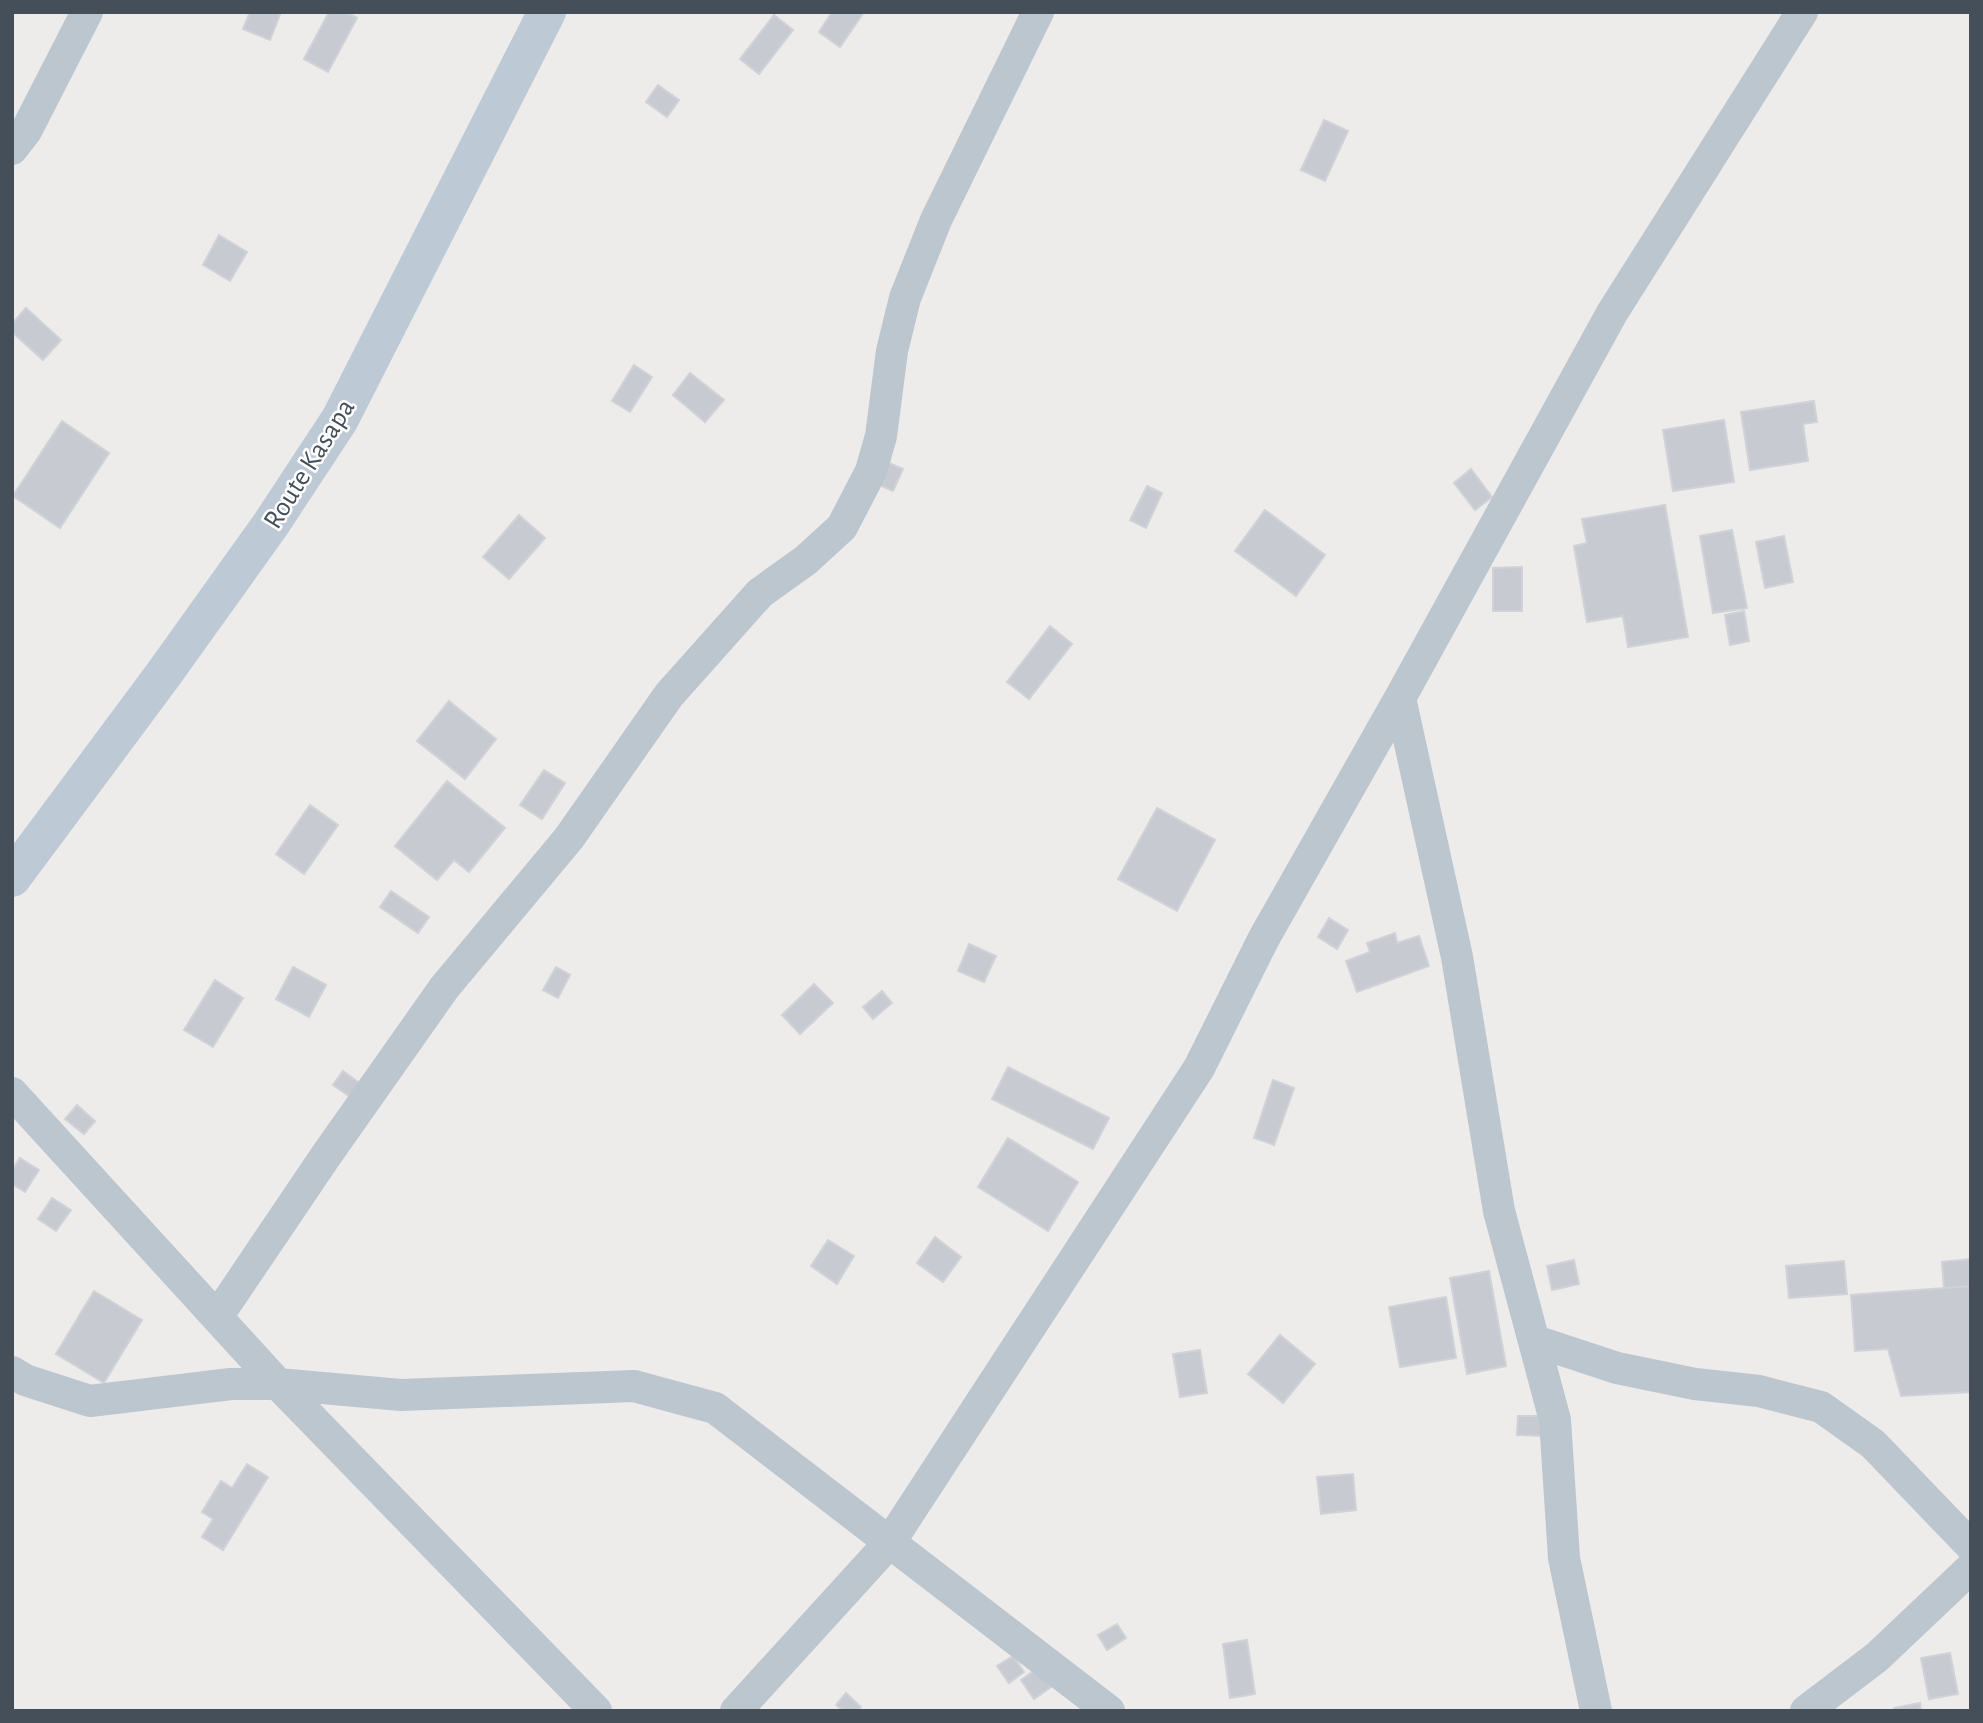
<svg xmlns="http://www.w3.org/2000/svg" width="1983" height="1723" viewBox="0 0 1983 1723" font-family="'Alegreya Sans',sans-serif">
<rect width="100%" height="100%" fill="#eeebeb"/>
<!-- building -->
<path fill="#c8cad1" stroke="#cfd2d7" stroke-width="2" d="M 250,12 L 281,12 L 270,40 L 243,29 Z
M 329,12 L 346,12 L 357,18 L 328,72 L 304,59 Z
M 832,12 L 864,12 L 840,47 L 819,32 Z
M 774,15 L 793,30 L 759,74 L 740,59 Z
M 658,85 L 679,100 L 667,117 L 646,102 Z
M 1324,120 L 1348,131 L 1325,181 L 1301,170 Z
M 219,235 L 247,252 L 230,281 L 203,265 Z
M 26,308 L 61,340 L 43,360 L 12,332 L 12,324 Z
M 634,365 L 652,377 L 630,412 L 612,401 Z
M 690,373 L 724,400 L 705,422 L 673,395 Z
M 1814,401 L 1817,422 L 1803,424 L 1808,461 L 1750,470 L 1741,412 Z
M 1724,420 L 1734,482 L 1673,491 L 1663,430 Z
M 62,421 L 109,453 L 60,528 L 13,496 Z
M 882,460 L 903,469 L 893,491 L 872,482 Z
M 1471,469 L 1492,497 L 1475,510 L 1454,483 Z
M 1147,486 L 1162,493 L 1146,528 L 1130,520 Z
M 1665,505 L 1688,637 L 1628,647 L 1623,616 L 1587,622 L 1574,546 L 1587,543 L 1582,519 Z
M 1265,510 L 1325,555 L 1296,596 L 1235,551 Z
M 519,515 L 545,538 L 509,579 L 483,557 Z
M 1732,530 L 1747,608 L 1713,613 L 1700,536 Z
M 1784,536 L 1793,582 L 1765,588 L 1756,542 Z
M 1522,567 L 1522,611 L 1493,611 L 1493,568 Z
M 1744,611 L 1749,641 L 1730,645 L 1725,615 Z
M 1050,626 L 1072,644 L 1029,699 L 1007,682 Z
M 449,701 L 496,739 L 465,779 L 417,741 Z
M 544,770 L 565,783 L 542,819 L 520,805 Z
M 447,781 L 505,828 L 469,872 L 454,860 L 437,880 L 395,846 Z
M 310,805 L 338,825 L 304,874 L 276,854 Z
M 1157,808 L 1215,840 L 1177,911 L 1118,879 Z
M 391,891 L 429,917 L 418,933 L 380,907 Z
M 1329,918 L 1348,930 L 1337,949 L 1318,937 Z
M 1395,933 L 1397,943 L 1419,936 L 1429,966 L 1357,992 L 1346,961 L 1370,952 L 1367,943 Z
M 969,944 L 996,956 L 984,982 L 958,971 Z
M 293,967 L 326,985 L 309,1017 L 276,999 Z
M 556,967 L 570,975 L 558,998 L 543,990 Z
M 215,980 L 243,998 L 213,1047 L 184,1030 Z
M 814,984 L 833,1003 L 800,1034 L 782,1015 Z
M 882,991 L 892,1003 L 873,1019 L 863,1007 Z
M 1008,1067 L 1109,1118 L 1093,1149 L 992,1099 Z
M 343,1071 L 361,1084 L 352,1098 L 333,1085 Z
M 1273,1080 L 1294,1088 L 1274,1145 L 1254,1138 Z
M 77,1105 L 95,1121 L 84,1134 L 65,1119 Z
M 1008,1138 L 1078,1182 L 1048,1231 L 978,1187 Z
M 20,1158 L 39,1170 L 25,1192 L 12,1184 L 12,1171 Z
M 52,1198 L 71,1210 L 56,1231 L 38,1219 Z
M 935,1237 L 961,1257 L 943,1282 L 917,1263 Z
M 828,1240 L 854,1256 L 837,1284 L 811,1266 Z
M 1971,1259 L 1971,1286 L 1944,1288 L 1942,1262 Z
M 1574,1260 L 1579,1284 L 1552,1290 L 1547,1266 Z
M 1844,1261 L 1847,1294 L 1789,1298 L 1786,1266 Z
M 1489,1271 L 1506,1366 L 1467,1374 L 1450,1278 Z
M 1971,1286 L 1971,1392 L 1901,1396 L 1888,1349 L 1855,1351 L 1851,1295 Z
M 94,1291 L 142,1320 L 104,1383 L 56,1354 Z
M 1446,1297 L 1456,1358 L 1400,1367 L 1389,1307 Z
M 1280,1335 L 1315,1364 L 1283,1403 L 1248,1374 Z
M 1200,1350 L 1207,1393 L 1180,1397 L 1173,1354 Z
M 1518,1416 L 1543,1416 L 1542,1436 L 1517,1435 Z
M 247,1464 L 268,1477 L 223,1550 L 202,1537 L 213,1519 L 202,1512 L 221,1481 L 232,1488 Z
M 1353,1474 L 1356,1510 L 1321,1514 L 1317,1477 Z
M 1117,1624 L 1126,1638 L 1107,1650 L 1098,1635 Z
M 1247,1640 L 1255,1694 L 1230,1698 L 1223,1644 Z
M 1950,1653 L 1958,1694 L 1929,1699 L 1921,1658 Z
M 1013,1656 L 1024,1672 L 1009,1683 L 997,1666 Z
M 1038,1668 L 1051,1687 L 1034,1699 L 1021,1680 Z
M 846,1693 L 861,1707 L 858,1711 L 843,1711 L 836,1705 Z
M 1920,1703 L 1921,1711 L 1894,1711 L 1894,1708 Z"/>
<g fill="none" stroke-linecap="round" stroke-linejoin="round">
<!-- street -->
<path stroke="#bcc6ce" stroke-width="32" d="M 12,149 L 26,131 L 87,12
M 1400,698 L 1457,957 L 1499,1211 L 1555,1420 L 1564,1558 L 1596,1711
M 12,1093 L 278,1384 L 401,1395 L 634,1386 L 715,1408 L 1109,1711
M 217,1317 L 325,1157 L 444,988 L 569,838 L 669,695 L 760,593 L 806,560 L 842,527 L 871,471 L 881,436 L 892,351 L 905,298 L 936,220 L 1038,12
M 1535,1341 L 1617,1368 L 1695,1384 L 1759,1391 L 1821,1407 L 1873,1444 L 1971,1546
M 12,1372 L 25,1380 L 90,1401 L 231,1384 L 278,1384 L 596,1711
M 736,1711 L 890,1542 L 1199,1068 L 1264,938 L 1400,698 L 1612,313 L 1802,12
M 1806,1711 L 1877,1657 L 1971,1568"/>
<!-- secondary -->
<path stroke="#bdc9d5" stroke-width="38" d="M 12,878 L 163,675 L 271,524 L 340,419 L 547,12"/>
</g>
<g text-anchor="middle" stroke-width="5" stroke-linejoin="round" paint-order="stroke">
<!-- street labels -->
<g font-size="28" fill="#444f59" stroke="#fff">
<text transform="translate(308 463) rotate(-58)" y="10">Route Kasapa</text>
</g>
</g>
<!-- border -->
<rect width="1983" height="1723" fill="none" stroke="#444f59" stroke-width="28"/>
</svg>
